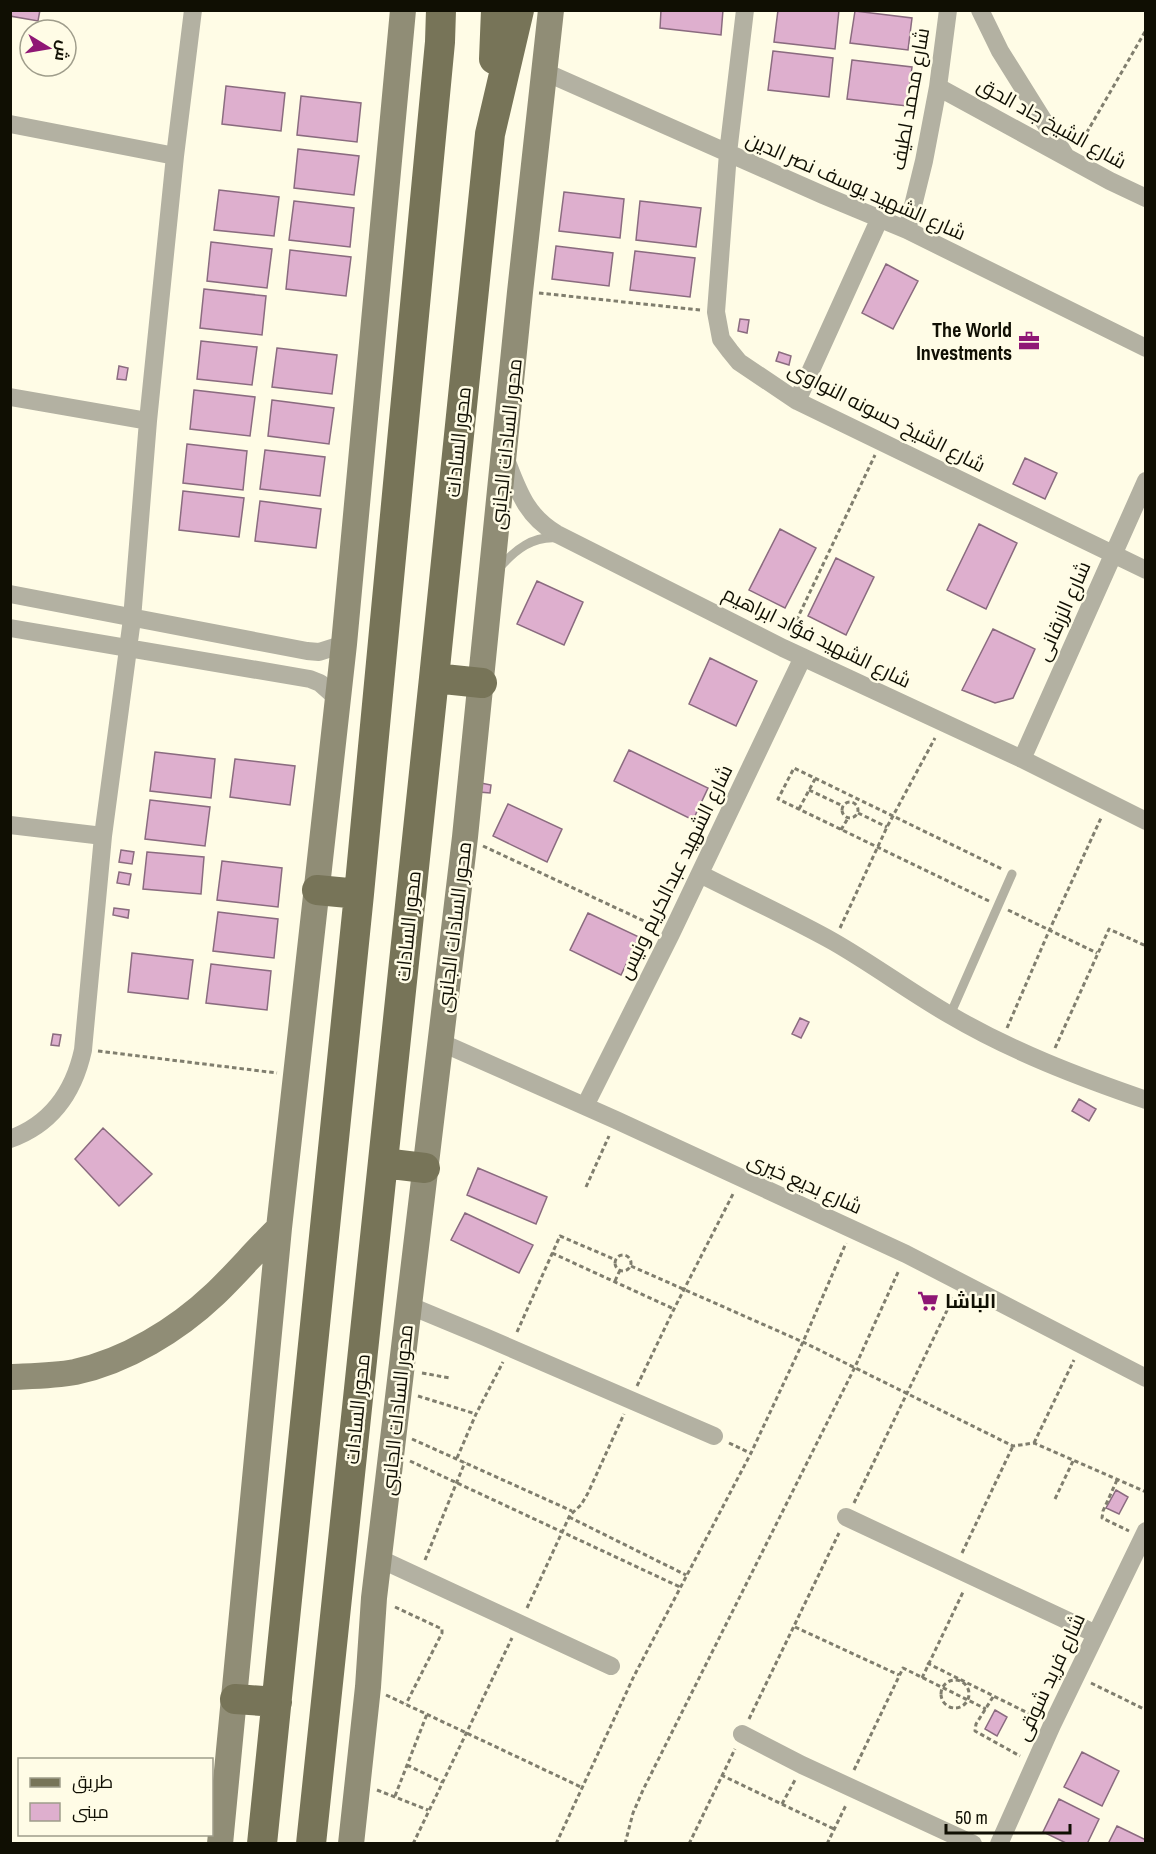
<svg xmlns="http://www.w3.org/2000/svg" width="1156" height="1854" viewBox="0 0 1156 1854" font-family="'Archivo Narrow',Cairo,sans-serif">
<rect width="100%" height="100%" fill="#fffce6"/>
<!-- building -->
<path fill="#deafce" stroke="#8a6b7f" stroke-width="1.5" d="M 10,10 L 40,10 L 38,21 L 10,16 Z
M 661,10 L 723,10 L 721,35 L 660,28 Z
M 778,10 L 839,10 L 835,49 L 774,42 Z
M 855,11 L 912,18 L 908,50 L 850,43 Z
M 773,51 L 833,58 L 829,97 L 768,90 Z
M 852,60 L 912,67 L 907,106 L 847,99 Z
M 226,86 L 285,93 L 281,131 L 222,124 Z
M 301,96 L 361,103 L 357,142 L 297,135 Z
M 298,149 L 359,156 L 354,195 L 294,188 Z
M 219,190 L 279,197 L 274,236 L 214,230 Z
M 564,192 L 624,199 L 620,238 L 559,231 Z
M 294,201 L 354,208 L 350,247 L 289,240 Z
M 640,201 L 701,208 L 696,247 L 636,240 Z
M 211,242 L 272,249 L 267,288 L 207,281 Z
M 556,246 L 613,253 L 609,286 L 552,279 Z
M 290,250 L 351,257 L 346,296 L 286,289 Z
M 635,251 L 695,258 L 690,297 L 630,290 Z
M 886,264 L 918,281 L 893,329 L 862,313 Z
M 204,289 L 266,296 L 262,335 L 200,328 Z
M 740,319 L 749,320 L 747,333 L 738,331 Z
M 201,341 L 257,347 L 252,385 L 197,379 Z
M 277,348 L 337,355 L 332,394 L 272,387 Z
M 779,352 L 791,356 L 789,365 L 776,361 Z
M 119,366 L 128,368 L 126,380 L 117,379 Z
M 194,390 L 255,397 L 250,436 L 190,429 Z
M 272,400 L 334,408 L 329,444 L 268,436 Z
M 187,444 L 247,451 L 243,490 L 183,483 Z
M 265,450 L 325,457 L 320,496 L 260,489 Z
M 1025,458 L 1057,473 L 1045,499 L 1013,484 Z
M 183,491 L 244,498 L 239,537 L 179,530 Z
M 260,501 L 321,509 L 316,548 L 255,541 Z
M 979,524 L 1017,543 L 986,609 L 947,590 Z
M 780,529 L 816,548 L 785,608 L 749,590 Z
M 836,558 L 874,577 L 846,635 L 808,616 Z
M 537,581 L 583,602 L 564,645 L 517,624 Z
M 993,629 L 1035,649 L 1013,698 L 995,703 L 962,690 Z
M 710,658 L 757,681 L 736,726 L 689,704 Z
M 629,750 L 708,788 L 693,820 L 614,781 Z
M 155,752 L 215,759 L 211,798 L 150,791 Z
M 235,759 L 295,766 L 290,805 L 230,797 Z
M 481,783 L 491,785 L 490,793 L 479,792 Z
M 150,800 L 210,807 L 205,846 L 145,839 Z
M 508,804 L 562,829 L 547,862 L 493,836 Z
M 121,850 L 134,852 L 132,864 L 119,862 Z
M 147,852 L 204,857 L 201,894 L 143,889 Z
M 222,861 L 282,868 L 278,907 L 217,900 Z
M 119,872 L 131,874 L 129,885 L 117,883 Z
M 114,908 L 129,910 L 128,918 L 113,915 Z
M 218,912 L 278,919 L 274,958 L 213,951 Z
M 588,913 L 639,937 L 621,975 L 570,950 Z
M 132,953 L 193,960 L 188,999 L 128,992 Z
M 211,964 L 271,971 L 267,1010 L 206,1003 Z
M 800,1018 L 809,1022 L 801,1038 L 792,1034 Z
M 53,1034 L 61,1035 L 59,1046 L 51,1045 Z
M 1079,1099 L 1096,1109 L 1089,1121 L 1072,1111 Z
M 103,1128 L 152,1174 L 119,1206 L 75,1159 Z
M 478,1168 L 547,1197 L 536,1224 L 467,1195 Z
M 465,1213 L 533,1245 L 519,1273 L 451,1240 Z
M 1116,1490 L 1128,1497 L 1119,1514 L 1106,1508 Z
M 995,1710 L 1007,1717 L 997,1736 L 985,1729 Z
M 1082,1752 L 1119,1771 L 1102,1806 L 1064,1787 Z
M 1059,1799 L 1099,1819 L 1087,1844 L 1068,1844 L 1043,1832 Z
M 1117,1826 L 1146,1840 L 1146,1844 L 1108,1844 Z"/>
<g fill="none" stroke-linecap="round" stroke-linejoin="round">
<!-- path -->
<path stroke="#807e6e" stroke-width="3" stroke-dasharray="4.5 3" stroke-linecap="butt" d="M 1079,146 L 1146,30
M 539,293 L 700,310
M 790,634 L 875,455
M 809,790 L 843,806
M842 810a8 8 0 1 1 16 0a8 8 0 1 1-16 0Z
M 799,809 L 815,779
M 858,813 L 887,827
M 841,830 L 848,818
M 483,846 L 657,927
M 989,901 L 778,799 L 794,768 L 1002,869
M 1008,910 L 1097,953
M 840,928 L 887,827 L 935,738
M 1007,1028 L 1049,931 L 1101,818
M 1055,1048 L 1109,929 L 1146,946
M 98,1051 L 277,1073
M 586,1187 L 609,1136
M 552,1253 L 674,1309
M615 1263a8 8 0 1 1 16 0a8 8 0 1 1-16 0Z
M 631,1266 L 803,1342 L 1013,1446 L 1034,1443 L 1146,1492
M 615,1281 L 620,1270
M 517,1332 L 560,1236 L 616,1260
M 422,1373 L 450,1378
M 637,1386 L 674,1309 L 733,1194
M 418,1396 L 476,1414
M 412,1439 L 572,1511
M 729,1443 L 750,1453
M 1034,1443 L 1074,1360
M 457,1458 L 476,1414 L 503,1362
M 410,1461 L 680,1587
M 1117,1480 L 1103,1511 L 1102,1518 L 1129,1531
M 1055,1499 L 1073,1461
M 854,1503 L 953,1298
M 569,1517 L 686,1575
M 962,1553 L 1013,1446
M 425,1560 L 465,1462
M 395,1607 L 442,1629 L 442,1633 L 406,1704
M 527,1608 L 570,1515 L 581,1505 L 588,1493 L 624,1414
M 795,1627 L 899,1675
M 927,1663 L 1036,1717
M 922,1678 L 964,1590
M941 1694a14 14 0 1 1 28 0a14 14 0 1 1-28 0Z
M 1091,1683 L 1146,1710
M 386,1695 L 581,1787
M 993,1697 L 976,1724 L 975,1731 L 1020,1756
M 749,1719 L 839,1533
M 407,1765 L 442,1782
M 854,1770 L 903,1668 L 986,1709
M 721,1775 L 834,1829
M 377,1790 L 428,1810
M 395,1796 L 427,1714
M 782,1804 L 795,1780
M 413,1844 L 512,1638
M 556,1844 L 634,1676 L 751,1453 L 803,1342 L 846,1243
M 625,1844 L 633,1813 L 643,1790 L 855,1367 L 899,1270
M 689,1844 L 735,1749
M 827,1844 L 846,1805"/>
<!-- lane -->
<path stroke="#b3b1a2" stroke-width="9" d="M 499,568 C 515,550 533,535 559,538
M 950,1015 L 1012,874"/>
<!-- street -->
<path stroke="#b3b1a2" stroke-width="18" d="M 745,10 L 728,153 L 716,312 L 721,339 L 730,351 L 739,362 L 797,401 L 1146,570
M 980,10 L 1000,51 L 1065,155
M 545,72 L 823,195 L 907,230 L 1146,348
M 938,87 L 1110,181 L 1146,198
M 10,124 L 175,156
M 907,230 L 924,161 L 938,87 L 948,10
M 10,397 L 148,421
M 797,401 L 879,220
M 505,457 C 518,490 525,515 557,534 L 783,648 L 1022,759 L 1146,821
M 10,594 L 307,651 L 319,652 L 344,644
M 10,628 L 310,679 L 320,683 L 338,699
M 1022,759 L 1146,481
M 10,825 L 103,836
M 700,874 C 745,897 791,918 834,942 C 874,965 910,992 950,1015 C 1011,1051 1079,1077 1146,1100
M 440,1042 L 616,1120 L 906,1254 L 1146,1378
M 585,1106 L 671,934 L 803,657
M 10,1139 C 52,1124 74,1091 83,1050 L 103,836 L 132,619 L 148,421 L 175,156 L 193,10
M 408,1305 L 485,1337 L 714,1436
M 846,1517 L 1096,1634
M 378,1558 L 611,1666
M 742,1734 L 802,1765 L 973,1844
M 999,1844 L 1052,1725 L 1146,1531"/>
<!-- secondary -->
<path stroke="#908d76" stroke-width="26" d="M 10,1377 C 32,1376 54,1376 75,1372 C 126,1361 177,1330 215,1294 C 237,1273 257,1249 279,1228
M 220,1844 L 279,1228 L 344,644 L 403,10
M 351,1844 L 368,1687 L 374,1598 L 465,837 L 520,292 L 551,10"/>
<!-- primary -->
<path stroke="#777458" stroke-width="30" d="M 494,59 L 496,10
M 434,678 L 482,683
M 317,890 L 359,894
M 383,1163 L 425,1168
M 235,1699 L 277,1702
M 262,1844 L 359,894 L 440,42 L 441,10
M 311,1844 L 434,678 L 490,134 L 519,10"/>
</g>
<!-- icons -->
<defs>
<symbol id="office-bare" viewBox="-9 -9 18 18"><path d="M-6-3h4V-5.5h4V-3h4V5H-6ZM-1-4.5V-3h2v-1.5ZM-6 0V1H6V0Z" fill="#8f1775" stroke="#fffce6" stroke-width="2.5" paint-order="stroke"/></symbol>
<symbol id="supermarket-bare" viewBox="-9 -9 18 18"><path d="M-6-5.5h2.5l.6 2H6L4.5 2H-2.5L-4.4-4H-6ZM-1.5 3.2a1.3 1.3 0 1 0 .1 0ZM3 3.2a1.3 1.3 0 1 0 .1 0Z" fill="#8f1775" stroke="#fffce6" stroke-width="2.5" paint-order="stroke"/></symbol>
</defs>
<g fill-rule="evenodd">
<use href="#office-bare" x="1014" y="326" width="30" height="30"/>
<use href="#supermarket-bare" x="913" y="1286" width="30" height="30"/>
</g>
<g text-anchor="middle" stroke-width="5" stroke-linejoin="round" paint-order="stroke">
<!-- street labels -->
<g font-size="20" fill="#100f03" stroke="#fffce6">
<text transform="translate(910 99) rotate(-80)" y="7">شارع محمد لطيف</text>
<text transform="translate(1052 123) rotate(29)" y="7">شارع الشيخ جاد الحق</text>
<text transform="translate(856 186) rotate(24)" y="7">شارع الشهيد يوسف نصر الدين</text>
<text transform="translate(887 417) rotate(27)" y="7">شارع الشيخ حسونه النواوى</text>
<text transform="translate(458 442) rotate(-84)" y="7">محور السادات</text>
<text transform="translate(506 444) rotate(-84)" y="7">محور السادات الجانبى</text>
<text transform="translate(1063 611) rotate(-66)" y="7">شارع الزرقانى</text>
<text transform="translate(817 637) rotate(26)" y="7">شارع الشهيد فؤاد ابراهيم</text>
<text transform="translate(675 872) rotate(-64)" y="7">شارع الشهيد عبدالكريم ونيس</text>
<text transform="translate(408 926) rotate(-84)" y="7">محور السادات</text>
<text transform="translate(454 927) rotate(-83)" y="7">محور السادات الجانبى</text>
<text transform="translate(805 1183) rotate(24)" y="7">شارع بديع خيرى</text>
<text transform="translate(357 1409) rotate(-84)" y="7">محور السادات</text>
<text transform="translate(397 1410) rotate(-84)" y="7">محور السادات الجانبى</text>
<text transform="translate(1050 1677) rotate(-65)" y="7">شارع فريد شوقى</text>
</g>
<!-- poi labels -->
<g font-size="20" font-weight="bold" fill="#100f03" stroke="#fffce6" text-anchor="end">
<text x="1012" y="337">The World<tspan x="1012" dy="23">Investments</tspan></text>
<text x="945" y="1308" text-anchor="start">الباشا</text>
</g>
</g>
<!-- border -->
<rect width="1156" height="1854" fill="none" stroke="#100f03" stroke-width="24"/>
<!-- legend -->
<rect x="18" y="1758" width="195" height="78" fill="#fffce6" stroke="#9f9d8b" stroke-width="1.5"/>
<rect x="30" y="1778" width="30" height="9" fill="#777458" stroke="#9f9d8b" stroke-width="1.5"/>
<text x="72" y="1788" font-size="18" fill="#100f03">طريق</text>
<rect x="30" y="1803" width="30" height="18" fill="#deafce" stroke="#9f9d8b" stroke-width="1.5"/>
<text x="72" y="1818" font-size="18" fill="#100f03">مبنى</text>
<!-- north arrow -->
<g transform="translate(48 48) rotate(101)"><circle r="28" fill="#fffce6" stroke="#9f9d8b" stroke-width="1.5"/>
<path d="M0-4.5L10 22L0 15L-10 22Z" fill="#8f1775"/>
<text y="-9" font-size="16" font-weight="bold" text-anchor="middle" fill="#100f03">ش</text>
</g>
<!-- scale -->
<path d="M946 1824v9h124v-9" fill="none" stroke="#100f03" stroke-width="3"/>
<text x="955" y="1824" font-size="18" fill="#100f03" stroke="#fffce6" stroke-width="4.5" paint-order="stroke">50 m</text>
</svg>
